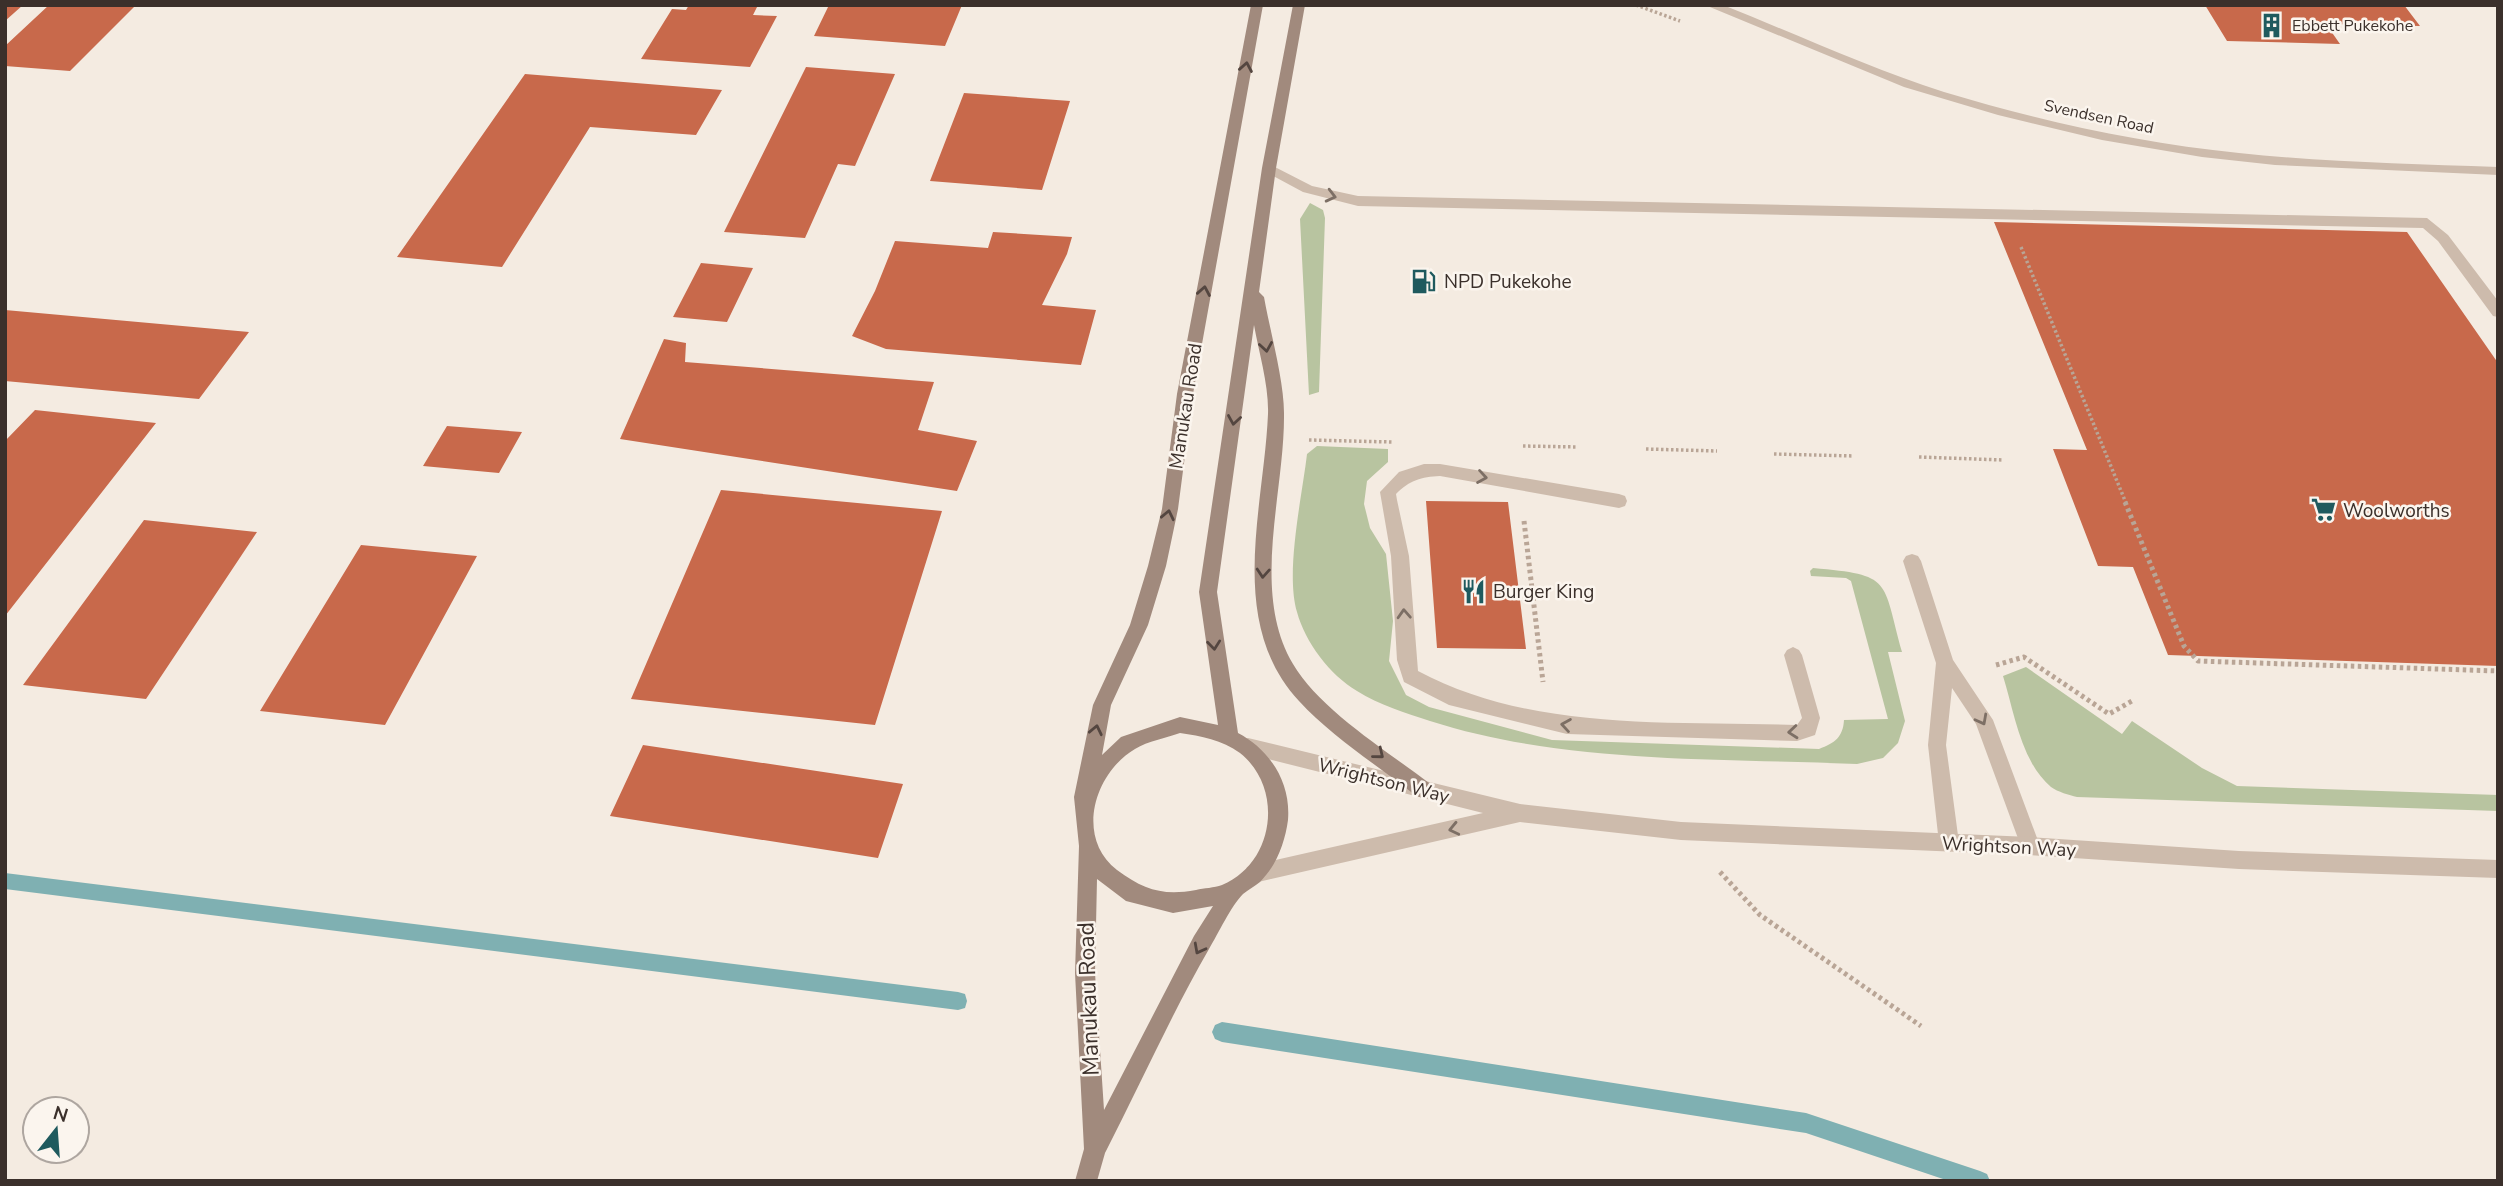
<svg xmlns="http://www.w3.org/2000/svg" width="2503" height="1186" viewBox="0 0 2503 1186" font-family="'Nunito Sans',sans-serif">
<rect width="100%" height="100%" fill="#f4ebe1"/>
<!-- green -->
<path fill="#b8c4a0" d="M 1310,203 L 1323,210 L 1325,218 L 1319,392 L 1309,395 L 1300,219 Z
M 1317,446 L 1388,449 L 1388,462 L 1367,481 L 1364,504 L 1370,528 L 1386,554 L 1393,621 L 1389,661 L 1406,695 L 1429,707 L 1552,740 L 1819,749 C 1835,743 1843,737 1844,720 L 1888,719 L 1851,581 L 1846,578 L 1811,576 L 1810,571 L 1813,568 C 1893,575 1882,579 1902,652 L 1888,652 L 1905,721 L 1898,743 L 1883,758 L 1857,764 C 1717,758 1564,764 1430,721 C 1406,713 1379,705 1357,691 C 1330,675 1305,642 1297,612 C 1285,572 1302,497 1307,454 Z
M 2026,667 L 2122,734 L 2132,721 L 2202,768 L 2237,786 L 2498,795 L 2498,811 L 2077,797 C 2069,795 2058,792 2051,787 C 2021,762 2014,711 2003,676 Z"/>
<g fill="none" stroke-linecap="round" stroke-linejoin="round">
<!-- stream -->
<path fill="#7fb0b2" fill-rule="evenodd" d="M 5,873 L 958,992 L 965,994 L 967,1001 L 965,1008 L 958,1010 L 5,889 Z
M 1222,1022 L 1806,1113 L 1980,1171 L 1987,1174 L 1990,1181 L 1949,1181 L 1806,1133 L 1222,1042 L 1215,1039 L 1212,1032 L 1215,1025 Z"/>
</g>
<!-- building -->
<path fill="#c8694b" d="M 5,5 L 23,5 L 5,21 Z
M 49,5 L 136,5 L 70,71 L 5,66 L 5,46 Z
M 689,5 L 758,5 L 753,15 L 777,16 L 750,67 L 641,59 L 672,9 L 686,10 Z
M 829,5 L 962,5 L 945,46 L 814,36 Z
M 2205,5 L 2404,5 L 2420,26 L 2326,24 L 2340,44 L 2227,41 Z
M 806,67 L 895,74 L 855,166 L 838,164 L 805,238 L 724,232 Z
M 525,74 L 722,90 L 696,135 L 590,127 L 502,267 L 397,257 Z
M 964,93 L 1070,101 L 1042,190 L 930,181 Z
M 1994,222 L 2407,232 L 2498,363 L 2498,666 L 2168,655 L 2133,567 L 2098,566 L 2053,449 L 2087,450 Z
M 993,232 L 1072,237 L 1067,254 L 1042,305 L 1096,310 L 1081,365 L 886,349 L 852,336 L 875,291 L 895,241 L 988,248 Z
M 701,263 L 753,268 L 727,322 L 673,317 Z
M 5,310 L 249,332 L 199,399 L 5,381 Z
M 664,339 L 686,343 L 685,362 L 934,382 L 918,430 L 977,441 L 957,491 L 620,439 Z
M 35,410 L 156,423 L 5,616 L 5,441 Z
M 447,426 L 522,432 L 499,473 L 423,466 Z
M 721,490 L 942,511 L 875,725 L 631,699 Z
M 1426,501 L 1508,502 L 1526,649 L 1437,648 Z
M 144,520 L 257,532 L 146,699 L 23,685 Z
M 361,545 L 477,556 L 385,725 L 260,711 Z
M 643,745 L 903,784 L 878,858 L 610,816 Z"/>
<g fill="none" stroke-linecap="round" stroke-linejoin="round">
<!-- path-far1 -->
<path stroke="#b9a596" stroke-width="3.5" stroke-dasharray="2.5 2.5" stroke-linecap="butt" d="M 1636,5 L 1680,21
M 2021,247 L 2126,503
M 1309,440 L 1392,442
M 1523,446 L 1578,447
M 1646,449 L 1717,451
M 1774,454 L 1854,456
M 1919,457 L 2003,460"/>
<!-- path -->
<path stroke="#b9a596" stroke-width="5" stroke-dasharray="3.5 3.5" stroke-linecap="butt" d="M 2125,502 L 2184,646 L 2198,661 L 2498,671
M 1524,521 L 1543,682
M 1996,665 L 2024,657 L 2109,714 L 2132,701
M 1720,872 L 1760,915 L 1921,1026"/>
<!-- lane -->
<path fill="#cdbbac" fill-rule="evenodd" d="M 1269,164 L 1312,186 L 1358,196 L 2427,218 L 2448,235 L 2498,301 L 2498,317 L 2493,316 L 2438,241 L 2423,228 L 1358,206 L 1303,192 L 1264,171 L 1264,165 Z
M 1424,464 L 1440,464 L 1619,494 L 1625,496 L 1627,501 L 1625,506 L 1619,508 L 1440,476 C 1421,477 1410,480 1396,494 L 1397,500 L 1409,556 L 1418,671 C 1532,732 1671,721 1797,725 L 1802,718 L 1784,655 L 1787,650 L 1793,647 L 1799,650 L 1802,655 L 1820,718 L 1815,735 L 1797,741 L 1567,734 L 1449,705 L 1404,682 L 1397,660 L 1391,556 L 1380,492 L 1399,472 Z
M 1912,554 L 1918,556 L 1921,561 L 1953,660 L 1993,720 L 2040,846 L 2037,852 L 2030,855 L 2023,852 L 1976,724 L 1952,688 L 1946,745 L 1959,843 L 1956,849 L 1949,852 L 1942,849 L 1939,843 L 1928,745 L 1936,663 L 1903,561 L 1906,556 Z"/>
<!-- street -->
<path fill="#cdbbac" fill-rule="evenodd" d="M 1705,5 L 1723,5 C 1796,34 1869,68 1944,92 C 2040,121 2139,143 2239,153 C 2325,162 2411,164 2498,167 L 2498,175 L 2275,165 L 2202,157 L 2102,140 L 1998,115 L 1904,87 Z
M 1248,738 L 1520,804 L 1681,822 L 2030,837 L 2239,851 L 2498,860 L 2498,878 L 2239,869 L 2030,855 L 1681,840 L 1520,822 L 1254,883 L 1247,881 L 1244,874 L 1247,867 L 1254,865 L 1483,813 L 1248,754 L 1241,752 L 1239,746 L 1241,740 Z"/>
<!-- secondary -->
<path fill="#a18a7d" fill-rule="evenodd" d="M 1251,5 L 1263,5 L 1193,394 L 1178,509 L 1166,566 L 1148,625 L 1111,705 L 1102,755 L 1121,737 L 1180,717 L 1218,725 L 1199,592 L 1262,168 L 1293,5 L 1305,5 L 1276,168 L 1259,292 L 1264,297 C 1270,331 1284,380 1284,413 C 1285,493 1250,591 1293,664 C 1319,709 1387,751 1429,783 L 1432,789 L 1429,795 L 1422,798 L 1415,795 C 1377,765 1332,737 1299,701 C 1226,622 1264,509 1268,414 C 1269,386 1259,353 1254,325 L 1217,592 L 1238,733 C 1270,750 1291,782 1288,820 C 1285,842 1277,865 1260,882 C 1255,886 1248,890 1243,894 C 1231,906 1218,934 1209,949 C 1171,1015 1140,1085 1105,1153 L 1097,1181 L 1075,1181 L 1084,1149 L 1075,973 L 1079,846 L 1074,797 L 1093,705 L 1130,625 L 1148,566 L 1162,509 L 1177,394 ZM 1180,733 C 1201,736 1222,740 1240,753 C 1284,788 1275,863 1222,885 C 1214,888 1204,888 1196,890 C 1163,896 1144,890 1117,870 C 1075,838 1094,773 1135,749 C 1148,741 1166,738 1180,733 ZM 1097,879 L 1126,901 L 1173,913 L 1213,906 L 1194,936 L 1104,1110 L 1095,973 Z"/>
</g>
<!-- one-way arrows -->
<defs><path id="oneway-chevron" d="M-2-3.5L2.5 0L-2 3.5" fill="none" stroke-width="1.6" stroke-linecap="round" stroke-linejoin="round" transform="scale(1.75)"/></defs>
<g stroke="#544640">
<use href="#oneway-chevron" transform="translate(1246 67) rotate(-80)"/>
<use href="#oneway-chevron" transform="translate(1204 291) rotate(-80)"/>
<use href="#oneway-chevron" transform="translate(1266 347) rotate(81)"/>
<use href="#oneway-chevron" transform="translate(1234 420) rotate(99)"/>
<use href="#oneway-chevron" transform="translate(1168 515) rotate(-78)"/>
<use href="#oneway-chevron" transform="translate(1263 573) rotate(94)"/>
<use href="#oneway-chevron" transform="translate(1214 645) rotate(84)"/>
<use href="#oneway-chevron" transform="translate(1096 730) rotate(-78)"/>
<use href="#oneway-chevron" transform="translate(1379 754) rotate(39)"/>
<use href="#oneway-chevron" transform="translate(1199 949) rotate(118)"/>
</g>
<g stroke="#7d6f65">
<use href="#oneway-chevron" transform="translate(1331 196) rotate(14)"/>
<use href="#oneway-chevron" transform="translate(1482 477) rotate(9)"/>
<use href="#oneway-chevron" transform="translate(1404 614) rotate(-93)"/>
<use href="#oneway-chevron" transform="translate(1982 720) rotate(62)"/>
<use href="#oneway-chevron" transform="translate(1566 725) rotate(-171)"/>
<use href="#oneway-chevron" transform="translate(1793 732) rotate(175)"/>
<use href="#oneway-chevron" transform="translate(1454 829) rotate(167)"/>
</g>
<!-- icons -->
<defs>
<symbol id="building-bare" viewBox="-9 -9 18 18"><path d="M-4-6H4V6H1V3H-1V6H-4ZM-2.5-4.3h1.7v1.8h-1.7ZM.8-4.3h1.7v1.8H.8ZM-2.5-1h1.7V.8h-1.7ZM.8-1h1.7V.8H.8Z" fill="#1f5a5e" stroke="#fbf5ee" stroke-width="2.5" paint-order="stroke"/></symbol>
<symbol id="fuel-bare" viewBox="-9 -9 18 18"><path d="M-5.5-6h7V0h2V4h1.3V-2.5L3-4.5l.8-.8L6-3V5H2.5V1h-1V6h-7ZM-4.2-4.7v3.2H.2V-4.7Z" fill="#1f5a5e" stroke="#fbf5ee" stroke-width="2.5" paint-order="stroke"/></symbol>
<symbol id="supermarket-bare" viewBox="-9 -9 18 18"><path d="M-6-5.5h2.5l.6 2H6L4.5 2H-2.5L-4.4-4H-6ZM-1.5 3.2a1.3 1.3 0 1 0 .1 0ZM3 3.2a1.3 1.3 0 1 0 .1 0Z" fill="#1f5a5e" stroke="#fbf5ee" stroke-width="2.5" paint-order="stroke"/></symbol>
<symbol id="restaurant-bare" viewBox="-9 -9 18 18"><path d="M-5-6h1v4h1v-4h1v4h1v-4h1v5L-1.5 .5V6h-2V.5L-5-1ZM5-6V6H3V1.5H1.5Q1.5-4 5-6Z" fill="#1f5a5e" stroke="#fbf5ee" stroke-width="2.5" paint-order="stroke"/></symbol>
</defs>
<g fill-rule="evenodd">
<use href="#building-bare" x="2254" y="8" width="35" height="35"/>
<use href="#fuel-bare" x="1406" y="264" width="35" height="35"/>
<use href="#supermarket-bare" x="2306" y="492" width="35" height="35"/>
<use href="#restaurant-bare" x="1456" y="574" width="35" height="35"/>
</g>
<g text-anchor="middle" stroke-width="5" stroke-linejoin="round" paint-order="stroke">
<!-- far-poi labels -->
<g font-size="16" fill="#3b302b" stroke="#fbf5ee" text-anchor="start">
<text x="2292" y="31">Ebbett Pukekohe</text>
</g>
<!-- far-street labels -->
<g font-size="16" fill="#3b302b" stroke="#fbf5ee">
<text transform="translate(2099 116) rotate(12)" y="6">Svendsen Road</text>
</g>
<!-- poi labels -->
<g font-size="19" fill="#3b302b" stroke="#fbf5ee" text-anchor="start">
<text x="1444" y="288">NPD Pukekohe</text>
<text x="2343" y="517">Woolworths</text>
<text x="1493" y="598">Burger King</text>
</g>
<!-- street labels -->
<g font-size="19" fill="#3b302b" stroke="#fbf5ee">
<text transform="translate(1185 406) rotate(-81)" y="7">Manukau Road</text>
<text transform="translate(1384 780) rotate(14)" y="7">Wrightson Way</text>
<text transform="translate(2009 846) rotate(3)" y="7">Wrightson Way</text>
</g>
<!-- near-street labels -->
<g font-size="23" fill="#3b302b" stroke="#fbf5ee">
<text transform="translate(1088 999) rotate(-92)" y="8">Manukau Road</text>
</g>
</g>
<!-- border -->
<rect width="2503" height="1186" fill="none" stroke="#3b302b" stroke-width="14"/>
<!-- north arrow -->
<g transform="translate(56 1130) rotate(17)"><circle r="33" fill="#fbf5ee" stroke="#aea6a0" stroke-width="2"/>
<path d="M0-5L12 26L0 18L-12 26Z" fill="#1f5a5e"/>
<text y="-10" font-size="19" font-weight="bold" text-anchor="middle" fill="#3b302b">N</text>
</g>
</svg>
